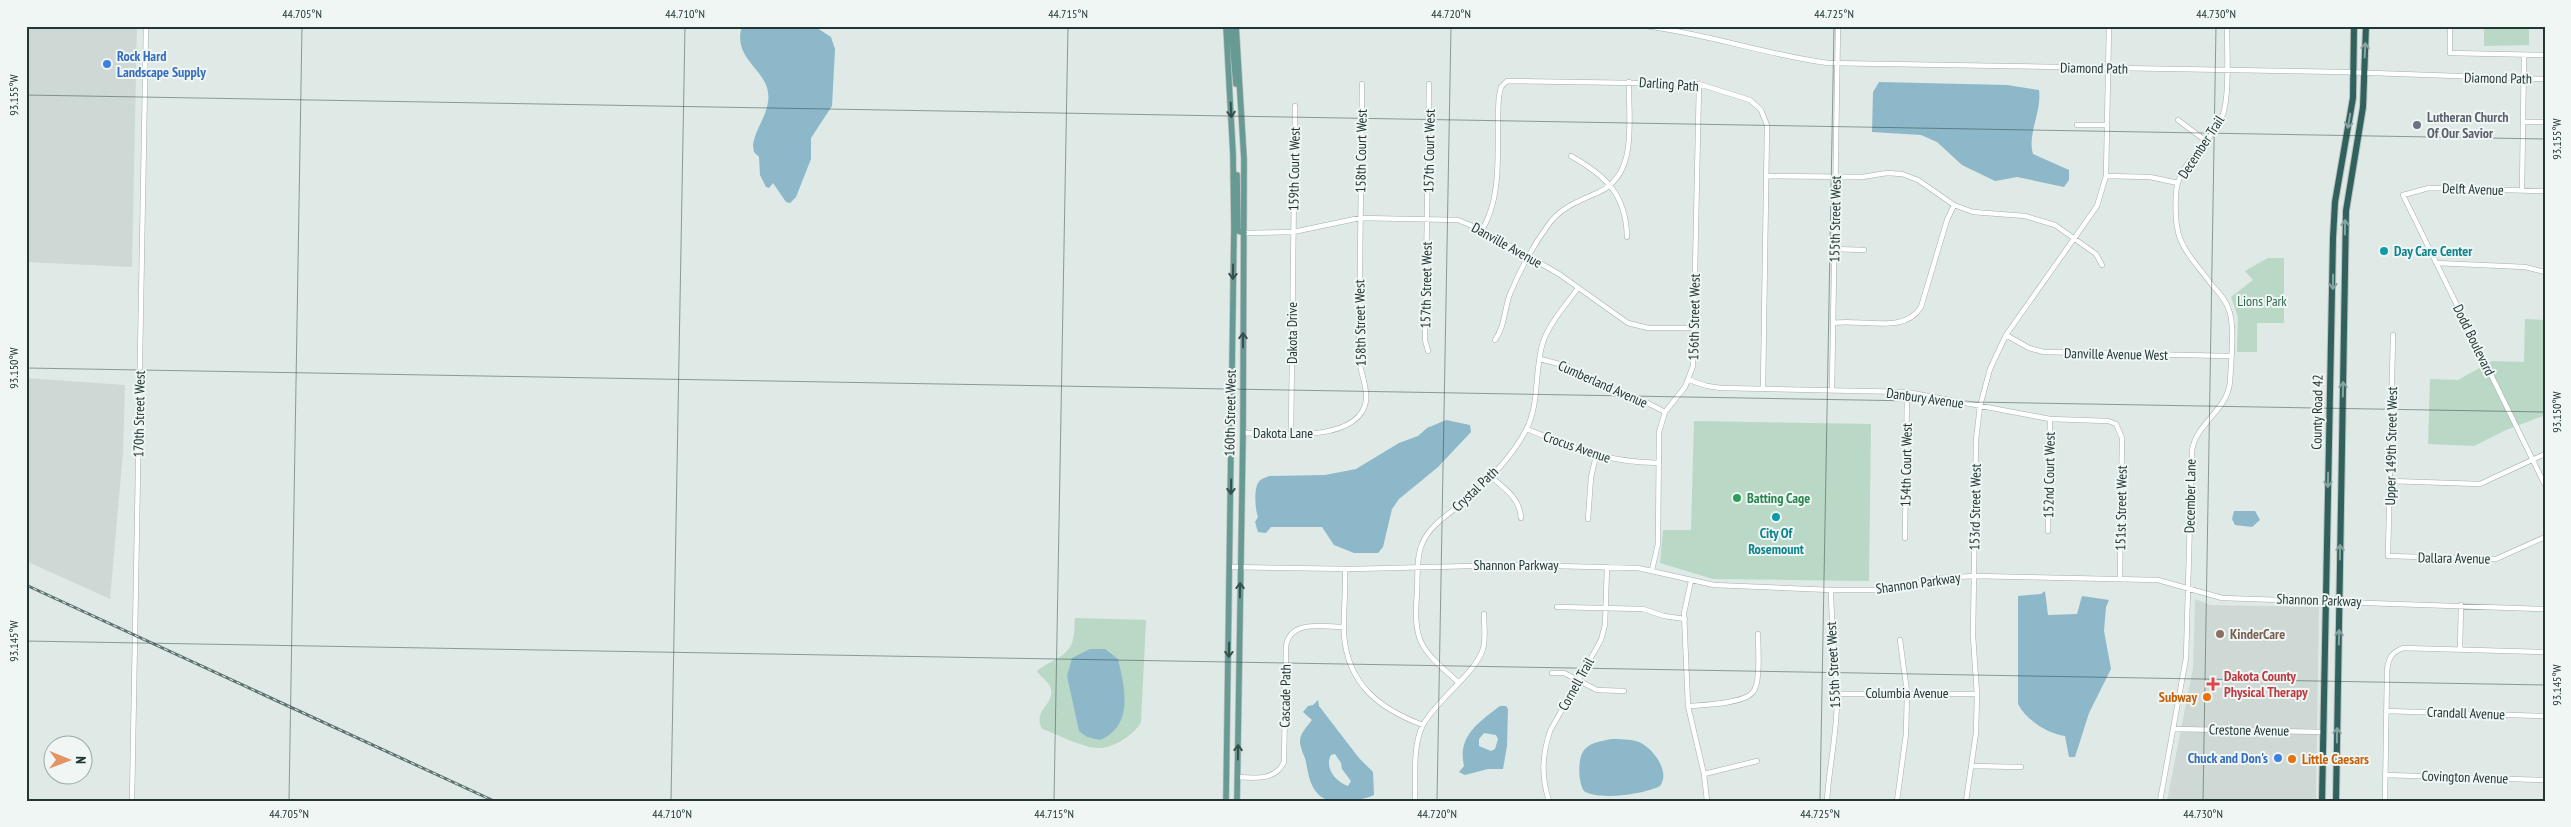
<svg xmlns="http://www.w3.org/2000/svg" width="2571" height="827" viewBox="0 0 2571 827" font-family="'PT Sans Narrow',sans-serif">
<rect width="100%" height="100%" fill="#dfe9e6"/>
<!-- built -->
<path fill="#ced9d5" d="M 26,26 L 137,26 L 132,267 L 26,262 Z
M 26,378 L 125,385 L 123,452 L 110,599 L 26,561 Z
M 2195,599 L 2210,605 L 2319,607 L 2316,801 L 2167,801 L 2193,668 Z"/>
<!-- green -->
<path fill="#bad8c6" d="M 2484,26 L 2529,26 L 2529,45 L 2484,46 Z
M 2268,258 L 2284,258 L 2284,323 L 2257,323 L 2257,352 L 2237,352 L 2238,317 L 2231,297 L 2253,280 L 2245,271 Z
M 2525,319 L 2545,320 L 2545,415 L 2506,430 L 2474,446 L 2428,444 L 2430,379 L 2458,380 L 2492,361 L 2524,362 Z
M 1694,421 L 1871,424 L 1869,581 L 1713,579 L 1660,563 L 1663,530 L 1691,530 Z
M 1075,618 L 1146,620 L 1141,722 C 1135,734 1113,749 1098,748 C 1083,748 1057,734 1042,729 C 1032,709 1055,705 1051,689 C 1049,681 1040,677 1037,671 C 1049,661 1066,658 1072,643 C 1075,635 1074,626 1075,618 Z"/>
<!-- water -->
<path fill="#8cb8c9" fill-rule="evenodd" d="M 742,26 L 814,26 L 831,37 L 835,49 L 832,106 L 811,138 L 811,159 L 796,197 L 790,203 L 786,202 L 773,183 L 769,188 L 766,187 L 760,175 L 759,157 L 754,152 L 753,145 C 755,130 766,117 768,102 C 773,70 731,62 742,26 Z
M 1879,82 L 2007,85 L 2039,90 C 2042,112 2027,134 2033,154 L 2069,170 L 2069,180 L 2064,187 L 2017,177 L 1995,181 L 1962,165 L 1937,142 L 1921,135 L 1872,132 L 1873,92 Z
M 1446,420 L 1470,425 L 1471,432 L 1438,467 L 1399,499 L 1392,509 L 1383,547 L 1378,553 L 1354,553 L 1334,545 L 1322,527 L 1271,527 L 1266,533 L 1258,532 L 1255,522 L 1258,517 C 1255,509 1254,490 1258,483 C 1260,479 1265,478 1269,476 L 1325,475 L 1356,469 L 1399,443 L 1418,436 L 1427,428 Z
M 2234,511 L 2255,511 L 2260,520 L 2252,527 L 2235,525 L 2232,519 Z
M 2045,591 L 2048,615 L 2077,614 L 2082,596 L 2109,600 L 2106,607 L 2104,631 L 2111,669 L 2089,713 L 2075,757 L 2069,757 L 2065,736 C 2047,733 2027,721 2018,704 L 2018,596 L 2041,594 Z
M 1090,649 L 1105,649 L 1118,659 C 1125,688 1134,726 1100,740 L 1087,737 L 1079,731 L 1067,676 L 1072,658 Z
M 1318,700 L 1319,706 L 1359,758 L 1373,772 L 1374,795 C 1361,801 1329,807 1318,794 C 1310,786 1308,773 1306,762 C 1305,756 1302,753 1301,747 C 1297,736 1306,728 1312,720 L 1303,712 L 1308,706 L 1313,705 ZM 1335,754 L 1341,763 L 1342,769 L 1351,781 L 1348,786 C 1336,782 1324,768 1331,755 Z
M 1500,706 L 1506,706 L 1508,709 L 1507,746 L 1503,769 L 1488,769 L 1465,775 L 1459,772 L 1464,766 C 1457,736 1479,722 1500,706 ZM 1484,733 L 1496,735 L 1498,739 L 1495,749 L 1491,751 L 1479,746 L 1479,739 Z
M 1611,739 C 1620,739 1630,739 1639,742 C 1653,748 1671,772 1660,786 C 1645,794 1598,801 1584,791 C 1578,783 1577,757 1585,749 C 1591,742 1603,741 1611,739 Z"/>
<g fill="none" stroke-linecap="round" stroke-linejoin="round">
<defs>
<path id="minor" d="M 1646,26 C 1708,34 1767,55 1828,63 L 2344,72 L 2545,79
M 2450,26 L 2450,53 L 2545,55
M 2178,120 L 2206,141
M 2523,122 L 2545,122
M 2077,125 L 2107,125
M 1571,156 C 1606,176 1626,194 1627,237
M 1766,176 L 1862,177 L 1887,173 L 1902,174 L 1918,180 L 1954,205 L 1973,212 L 2025,216 L 2055,225 L 2096,254 L 2102,265
M 2106,176 L 2150,177 L 2178,183
M 2522,190 L 2524,55
M 2545,191 L 2429,188 L 2403,195 L 2545,485
M 1482,230 C 1505,192 1495,139 1499,96 L 1501,87 L 1507,81 L 1699,84 L 1750,100 L 1761,110 L 1767,125 L 1763,389
M 1244,233 L 1293,232 L 1360,218 L 1458,220 L 1482,230 L 1559,274 L 1628,323 L 1648,328 L 1694,328
M 1834,249 L 1864,250
M 2436,263 L 2525,267 L 2545,272
M 1833,323 C 1861,318 1904,335 1921,307 L 1947,220 L 1954,205
M 2006,335 L 2029,348 L 2044,352 L 2231,356
M 2393,335 L 2388,556 L 2496,559 L 2545,537
M 1495,340 C 1505,326 1504,310 1510,294 C 1520,270 1534,244 1549,224 C 1562,206 1580,201 1599,192 C 1639,174 1628,118 1629,82
M 1428,351 L 1425,340 L 1429,84
M 1540,359 L 1567,366 L 1595,383 L 1638,398 L 1665,412
M 1689,380 L 1707,386 L 1721,388 L 1907,392 L 2050,419 L 2108,421 L 2116,424 L 2122,438 L 2120,579
M 1832,390 L 1838,26
M 1527,429 C 1575,449 1605,462 1659,463
M 1243,433 C 1273,434 1359,444 1366,401 C 1368,387 1360,372 1359,359 L 1362,84
M 1291,435 L 1295,106
M 1490,476 C 1504,488 1520,498 1521,518
M 2390,481 L 2480,484 L 2545,454
M 1588,519 L 1591,477 L 1596,456
M 2048,531 L 2050,419
M 1905,538 L 1907,392
M 1230,567 L 1352,569 L 1511,565 L 1638,568 L 1714,585 L 1831,590 L 1884,590 L 1939,578 L 1974,576 L 2158,580 L 2222,598 L 2545,609
M 1345,569 C 1346,591 1343,613 1344,635 C 1348,685 1380,709 1423,725
M 1652,570 L 1658,544 L 1659,432 L 1665,412 L 1685,387 L 1693,366 L 1699,84
M 1691,581 L 1684,613 L 1688,706 L 1704,774 L 1707,801
M 1557,607 L 1643,609 L 1664,616 L 1685,619
M 2460,649 L 2461,605
M 1552,673 L 1564,673 L 1597,690 L 1624,691
M 1458,682 C 1421,649 1413,644 1417,592 C 1418,577 1416,558 1422,544 C 1430,524 1451,513 1467,499 C 1489,480 1512,457 1526,430 C 1540,404 1534,370 1543,342 C 1550,322 1566,305 1578,288
M 1837,694 L 1977,694
M 1688,706 C 1702,705 1744,704 1753,692 C 1761,682 1758,648 1758,634
M 2386,711 L 2545,716
M 2173,729 L 2324,732
M 1971,766 L 2021,767
M 1704,774 L 1757,761
M 2385,775 L 2545,780
M 1237,777 C 1255,778 1275,781 1284,762 L 1286,647 C 1289,619 1324,627 1344,627
M 132,801 L 146,26
M 1415,801 C 1416,776 1412,747 1423,725 C 1437,699 1475,674 1483,649 C 1486,638 1484,625 1484,614
M 1549,801 C 1541,776 1542,756 1550,731 L 1601,640 L 1605,625 L 1607,567
M 1827,801 C 1829,765 1838,730 1837,693 C 1836,659 1831,624 1831,590
M 1897,801 L 1906,734 L 1907,692 L 1900,640
M 1966,801 L 1976,733 L 1977,694 L 1973,636 L 1976,440 L 1980,406 L 1990,369 L 2006,335 L 2097,206 L 2106,176 L 2109,26
M 2160,801 L 2186,658 L 2192,450 C 2197,422 2227,411 2230,382 C 2231,363 2235,326 2229,310 C 2226,300 2219,293 2212,285 C 2184,248 2173,243 2176,194 C 2177,163 2211,144 2222,117 C 2230,98 2227,49 2227,26
M 2385,801 L 2387,670 C 2389,657 2391,653 2403,648 L 2545,652"/>
<path id="major" d="M 1231,26 L 1236,84
M 1236,26 L 1244,159 L 1243,433 L 1237,801
M 1237,175 L 1238,231 L 1244,233
M 1226,801 L 1234,228 L 1233,154 L 1226,26"/>
<path id="highway" d="M 2322,801 L 2333,238 L 2335,202 L 2353,98 L 2354,26
M 2336,801 L 2346,211 L 2363,107 L 2366,26"/>
</defs>
<!-- minor casing -->
<use href="#minor" stroke="#a3b0ad" stroke-width="5.5"/>
<!-- major casing -->
<use href="#major" stroke="#bdc3c2" stroke-width="7"/>
<!-- highway casing -->
<use href="#highway" stroke="#bdc3c2" stroke-width="8"/>
<!-- minor -->
<use href="#minor" stroke="#fff" stroke-width="4.5"/>
<!-- major -->
<use href="#major" stroke="#689a94" stroke-width="5.5"/>
<!-- highway -->
<use href="#highway" stroke="#31615d" stroke-width="6"/>
<defs>
<path id="rail" d="M 26,585 L 494,801"/>
</defs>
<!-- rail casing -->
<use href="#rail" stroke="#5c7370" stroke-width="3"/>
<!-- rail -->
<use href="#rail" stroke="#eff6f4" stroke-width="1" stroke-dasharray="4" stroke-linecap="butt"/>
</g>
<!-- one-way arrows -->
<defs><path id="oneway-shaft" d="M-6 0H5M1.5-3L5.5 0L1.5 3" fill="none" stroke-width="1.6" stroke-linecap="round" stroke-linejoin="round" transform="scale(1.25)"/></defs>
<g stroke="#86a4a1">
<use href="#oneway-shaft" transform="translate(2365 50) rotate(-87)"/>
<use href="#oneway-shaft" transform="translate(2349 121) rotate(100)"/>
<use href="#oneway-shaft" transform="translate(2345 227) rotate(-89)"/>
<use href="#oneway-shaft" transform="translate(2333 282) rotate(91)"/>
<use href="#oneway-shaft" transform="translate(2343 389) rotate(-89)"/>
<use href="#oneway-shaft" transform="translate(2328 480) rotate(91)"/>
<use href="#oneway-shaft" transform="translate(2340 552) rotate(-89)"/>
<use href="#oneway-shaft" transform="translate(2339 637) rotate(-89)"/>
<use href="#oneway-shaft" transform="translate(2337 735) rotate(-89)"/>
</g>
<g stroke="#34504d">
<use href="#oneway-shaft" transform="translate(1231 110) rotate(87)"/>
<use href="#oneway-shaft" transform="translate(1233 272) rotate(91)"/>
<use href="#oneway-shaft" transform="translate(1243 340) rotate(-90)"/>
<use href="#oneway-shaft" transform="translate(1231 487) rotate(91)"/>
<use href="#oneway-shaft" transform="translate(1240 590) rotate(-89)"/>
<use href="#oneway-shaft" transform="translate(1229 650) rotate(91)"/>
<use href="#oneway-shaft" transform="translate(1238 752) rotate(-89)"/>
</g>
<!-- ticks -->
<path fill="none" stroke="#223735" stroke-width="1" stroke-opacity="0.45" d="M 26,95 L 2545,139M 26,368 L 2545,412M 26,641 L 2545,685M 289,801 L 302,26M 671,801 L 685,26M 1054,801 L 1068,26M 1437,801 L 1451,26M 1820,801 L 1834,26M 2203,801 L 2216,26"/>
<!-- markers -->
<g fill="#3f7fe0" stroke="#eff6f4" stroke-width="2">
<circle cx="107" cy="64" r="5"/>
<circle cx="2278" cy="758" r="5"/>
</g>
<circle fill="#6b7280" stroke="#eff6f4" stroke-width="2" cx="2417" cy="125" r="5"/>
<g fill="#0f9aa8" stroke="#eff6f4" stroke-width="2">
<circle cx="2384" cy="251" r="5"/>
<circle cx="1776" cy="517" r="5"/>
</g>
<circle fill="#2e9e5b" stroke="#eff6f4" stroke-width="2" cx="1737" cy="498" r="5"/>
<circle fill="#8d6e63" stroke="#eff6f4" stroke-width="2" cx="2220" cy="634" r="5"/>
<path fill="#e0444e" stroke="#eff6f4" stroke-width="2" d="M2210.5 676.5h5v5h5v5h-5v5h-5v-5h-5v-5h5z"/>
<g fill="#e8710a" stroke="#eff6f4" stroke-width="2">
<circle cx="2207" cy="697" r="5"/>
<circle cx="2292" cy="759" r="5"/>
</g>
<g text-anchor="middle" stroke-width="4" stroke-linejoin="round" paint-order="stroke">
<!-- shop labels -->
<g font-size="14" font-weight="bold" fill="#366cbe" stroke="#eff6f4" text-anchor="start">
<text x="117" y="61">Rock Hard<tspan x="117" dy="16">Landscape Supply</tspan></text>
<text x="2268" y="763" text-anchor="end">Chuck and Don's</text>
</g>
<!-- street labels -->
<g font-size="14" fill="#223735" stroke="#eff6f4">
<text transform="translate(2094 68) rotate(1)" y="5">Diamond Path</text>
<text transform="translate(2498 78) rotate(1)" y="5">Diamond Path</text>
<text transform="translate(1669 84) rotate(4)" y="5">Darling Path</text>
<text transform="translate(2201 147) rotate(-57)" y="5">December Trail</text>
<text transform="translate(1361 151) rotate(-89)" y="5">158th Court West</text>
<text transform="translate(1429 151) rotate(-89)" y="5">157th Court West</text>
<text transform="translate(1294 169) rotate(-89)" y="5">159th Court West</text>
<text transform="translate(2473 189) rotate(2)" y="5">Delft Avenue</text>
<text transform="translate(1835 219) rotate(-89)" y="5">155th Street West</text>
<text transform="translate(1507 245) rotate(29)" y="5">Danville Avenue</text>
<text transform="translate(1426 285) rotate(-89)" y="5">157th Street West</text>
<text transform="translate(1694 317) rotate(-89)" y="5">156th Street West</text>
<text transform="translate(1360 323) rotate(-91)" y="5">158th Street West</text>
<text transform="translate(1292 333) rotate(-90)" y="5">Dakota Drive</text>
<text transform="translate(2474 340) rotate(64)" y="5">Dodd Boulevard</text>
<text transform="translate(2116 354) rotate(1)" y="5">Danville Avenue West</text>
<text transform="translate(1603 384) rotate(24)" y="5">Cumberland Avenue</text>
<text transform="translate(1925 398) rotate(8)" y="5">Danbury Avenue</text>
<text transform="translate(2317 412) rotate(-89)" y="5">County Road 42</text>
<text transform="translate(1230 413) rotate(-89)" y="5">160th Street West</text>
<text transform="translate(139 414) rotate(-89)" y="5">170th Street West</text>
<text x="1283" y="438">Dakota Lane</text>
<text transform="translate(2391 446) rotate(-89)" y="5">Upper 149th Street West</text>
<text transform="translate(1577 447) rotate(19)" y="5">Crocus Avenue</text>
<text transform="translate(1906 465) rotate(-89)" y="5">154th Court West</text>
<text transform="translate(2049 475) rotate(-89)" y="5">152nd Court West</text>
<text transform="translate(1475 489) rotate(-44)" y="5">Crystal Path</text>
<text transform="translate(2190 496) rotate(-89)" y="5">December Lane</text>
<text transform="translate(1975 507) rotate(-89)" y="5">153rd Street West</text>
<text transform="translate(2121 508) rotate(-89)" y="5">151st Street West</text>
<text transform="translate(2454 558) rotate(1)" y="5">Dallara Avenue</text>
<text x="1516" y="570">Shannon Parkway</text>
<text transform="translate(1918 583) rotate(-8)" y="5">Shannon Parkway</text>
<text transform="translate(2319 600) rotate(2)" y="5">Shannon Parkway</text>
<text transform="translate(1833 665) rotate(-93)" y="5">155th Street West</text>
<text transform="translate(1576 684) rotate(-61)" y="5">Cornell Trail</text>
<text x="1907" y="698">Columbia Avenue</text>
<text transform="translate(1285 696) rotate(-89)" y="5">Cascade Path</text>
<text transform="translate(2466 713) rotate(2)" y="5">Crandall Avenue</text>
<text transform="translate(2249 730) rotate(1)" y="5">Crestone Avenue</text>
<text transform="translate(2465 777) rotate(2)" y="5">Covington Avenue</text>
</g>
<!-- worship labels -->
<g font-size="14" font-weight="bold" fill="#5b616d" stroke="#eff6f4" text-anchor="start">
<text x="2427" y="122">Lutheran Church<tspan x="2427" dy="16">Of Our Savior</tspan></text>
</g>
<!-- culture labels -->
<g font-size="14" font-weight="bold" fill="#0d838f" stroke="#eff6f4" text-anchor="start">
<text x="2394" y="256">Day Care Center</text>
<text x="1776" y="538" text-anchor="middle">City Of<tspan x="1776" dy="16">Rosemount</tspan></text>
</g>
<!-- park labels -->
<g font-size="14" fill="#306a4f" stroke="#eff6f4">
<text x="2262" y="306">Lions Park</text>
</g>
<!-- leisure labels -->
<g font-size="14" font-weight="bold" fill="#27864d" stroke="#eff6f4" text-anchor="start">
<text x="1747" y="503">Batting Cage</text>
</g>
<!-- education labels -->
<g font-size="14" font-weight="bold" fill="#785e54" stroke="#eff6f4" text-anchor="start">
<text x="2230" y="639">KinderCare</text>
</g>
<!-- health labels -->
<g font-size="14" font-weight="bold" fill="#be3a42" stroke="#eff6f4" text-anchor="start">
<text x="2224" y="681">Dakota County<tspan x="2224" dy="16">Physical Therapy</tspan></text>
</g>
<!-- food labels -->
<g font-size="14" font-weight="bold" fill="#c56008" stroke="#eff6f4" text-anchor="end">
<text x="2197" y="702">Subway</text>
<text x="2302" y="764" text-anchor="start">Little Caesars</text>
</g>
</g>
<!-- border -->
<rect width="2571" height="827" fill="none" stroke="#eff6f4" stroke-width="55"/>
<!-- north arrow -->
<g transform="translate(68 760) rotate(91)"><circle r="24" fill="#eff6f4" stroke="#9daaa8"/>
<path d="M0-4L9 19L0 12L-9 19Z" fill="#e49462"/>
<text y="-8" font-size="14" font-weight="bold" text-anchor="middle" fill="#223735">N</text>
</g>
<rect x="28" y="28" width="2516" height="772" fill="none" stroke="#223735" stroke-width="2"/>
<g font-size="12" text-anchor="middle" fill="#223735">
<text x="302" y="18">44.705°N</text>
<text x="685" y="18">44.710°N</text>
<text x="1068" y="18">44.715°N</text>
<text x="1451" y="18">44.720°N</text>
<text x="1834" y="18">44.725°N</text>
<text x="2216" y="18">44.730°N</text>
<text transform="translate(14 95) rotate(-90)" y="4">93.155°W</text>
<text transform="translate(2557 139) rotate(-90)" y="4">93.155°W</text>
<text transform="translate(14 368) rotate(-90)" y="4">93.150°W</text>
<text transform="translate(2557 412) rotate(-90)" y="4">93.150°W</text>
<text transform="translate(14 641) rotate(-90)" y="4">93.145°W</text>
<text transform="translate(2557 685) rotate(-90)" y="4">93.145°W</text>
<text x="289" y="818">44.705°N</text>
<text x="672" y="818">44.710°N</text>
<text x="1054" y="818">44.715°N</text>
<text x="1437" y="818">44.720°N</text>
<text x="1820" y="818">44.725°N</text>
<text x="2203" y="818">44.730°N</text>
</g>
</svg>
